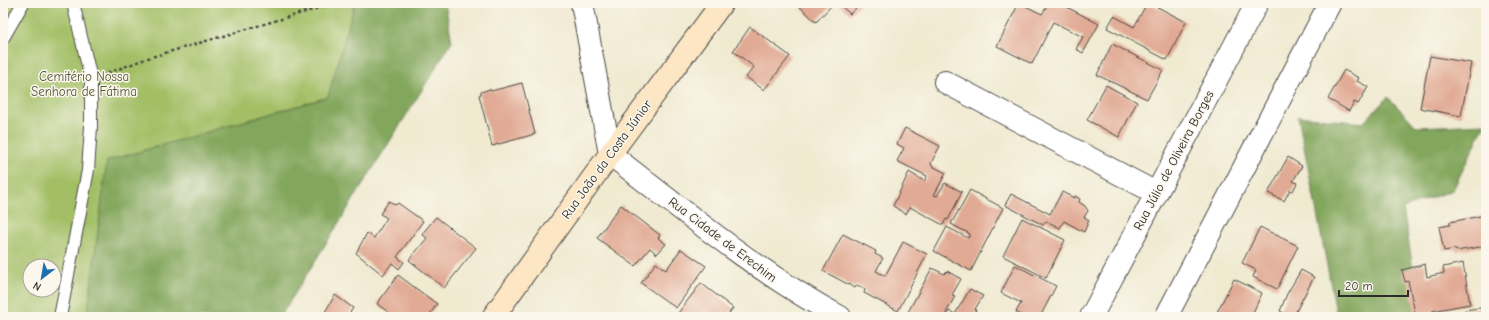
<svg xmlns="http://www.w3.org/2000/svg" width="1489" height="320" viewBox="0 0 1489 320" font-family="'Comic Neue',sans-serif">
<rect width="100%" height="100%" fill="#fbf7ec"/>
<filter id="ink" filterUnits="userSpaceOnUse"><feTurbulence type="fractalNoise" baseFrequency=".025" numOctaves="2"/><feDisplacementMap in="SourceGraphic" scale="8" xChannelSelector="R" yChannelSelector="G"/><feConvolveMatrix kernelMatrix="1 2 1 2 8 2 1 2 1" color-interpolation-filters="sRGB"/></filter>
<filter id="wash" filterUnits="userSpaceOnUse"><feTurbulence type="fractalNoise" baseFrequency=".012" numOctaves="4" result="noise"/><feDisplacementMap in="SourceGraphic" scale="16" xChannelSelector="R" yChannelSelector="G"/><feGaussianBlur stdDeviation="0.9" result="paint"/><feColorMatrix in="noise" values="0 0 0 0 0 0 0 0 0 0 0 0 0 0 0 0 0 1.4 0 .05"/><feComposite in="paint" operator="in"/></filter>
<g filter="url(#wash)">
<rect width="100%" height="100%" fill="#f0ead1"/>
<!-- green -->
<path fill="#a3bf66" stroke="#677548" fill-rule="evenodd" d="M 3,3 L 355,3 L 328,97 L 107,161 L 87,317 L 3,317 ZM 30,266 L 54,266 L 54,290 L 30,290 Z"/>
<!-- forest -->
<path fill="#82a65b" stroke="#566843" d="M 355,3 L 445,3 L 452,42 L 280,317 L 87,317 L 107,161 L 328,97 Z
M 1388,97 L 1417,127 L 1485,124 L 1453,190 L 1403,208 L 1421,317 L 1337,317 L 1298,116 L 1363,123 Z"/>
<g id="blocks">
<!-- building -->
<path fill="#e1aa94" d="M 796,3 L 834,3 L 816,22 Z
M 838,3 L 861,3 L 850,14 Z
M 1019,3 L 1042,14 L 1049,3 L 1063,3 L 1063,5 L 1099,24 L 1083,53 L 1076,49 L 1083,37 L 1053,22 L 1032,64 L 997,46 Z
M 1147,3 L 1150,3 L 1186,22 L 1167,60 L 1107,28 L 1114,16 L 1134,27 Z
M 750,27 L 790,56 L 764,90 L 746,77 L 754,67 L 733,51 Z
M 1112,44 L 1163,70 L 1147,99 L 1097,75 Z
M 1430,56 L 1471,63 L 1461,116 L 1420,108 Z
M 1344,70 L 1359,78 L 1357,81 L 1368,87 L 1358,104 L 1354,102 L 1349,111 L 1328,99 Z
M 522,83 L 535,134 L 492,146 L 479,95 L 481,94 L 481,92 L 490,89 L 491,91 Z
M 1106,85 L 1137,102 L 1119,137 L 1087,120 Z
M 905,128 L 940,146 L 931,163 L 932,166 L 946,173 L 934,195 L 937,196 L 945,183 L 962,192 L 948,220 L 946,219 L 943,225 L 910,207 L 906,214 L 893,206 L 909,172 L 924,181 L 927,176 L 897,161 L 904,148 L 897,144 Z
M 1288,157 L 1302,166 L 1293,181 L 1297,183 L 1293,191 L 1290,190 L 1284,201 L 1268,193 Z
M 970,190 L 1003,208 L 971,271 L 934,251 L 947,227 L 968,238 L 970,234 L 951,224 Z
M 1062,192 L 1074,198 L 1075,196 L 1080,199 L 1079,202 L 1085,206 L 1088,211 L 1084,217 L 1089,220 L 1084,232 L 1064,221 L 1060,228 L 1046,221 L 1043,225 L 1005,205 L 1011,194 L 1050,214 Z
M 389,201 L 396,205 L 398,203 L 423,221 L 397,257 L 404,262 L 399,269 L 392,263 L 383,275 L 356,253 L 367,233 L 374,238 L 387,218 L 380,214 Z
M 621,205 L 660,235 L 658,238 L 666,244 L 657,254 L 650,248 L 635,266 L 597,238 Z
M 1486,215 L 1486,246 L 1456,251 L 1455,249 L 1444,251 L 1439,227 L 1450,225 L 1450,222 Z
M 436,217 L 476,248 L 444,288 L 409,260 L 427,238 L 422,234 Z
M 1022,218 L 1065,240 L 1046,278 L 1003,256 Z
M 1260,227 L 1298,246 L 1277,289 L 1253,277 L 1256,270 L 1242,263 Z
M 843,234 L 876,251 L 875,254 L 883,258 L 876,271 L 885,276 L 903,242 L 927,254 L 898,311 L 864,293 L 865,289 L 857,285 L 855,288 L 823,271 Z
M 681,249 L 706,266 L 676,308 L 641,283 L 656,263 L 666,270 Z
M 1463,263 L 1470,304 L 1432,311 L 1433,317 L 1416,317 L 1408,281 L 1405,282 L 1402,270 L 1425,264 L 1427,277 L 1444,273 L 1443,267 Z
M 1015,265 L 1056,286 L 1040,317 L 1025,317 L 1016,312 L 1021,303 L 1001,293 Z
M 932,268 L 944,274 L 947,271 L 961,279 L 952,295 L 955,296 L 944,317 L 917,317 L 908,312 Z
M 1301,270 L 1314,277 L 1293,317 L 1292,317 L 1280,311 L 1287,294 Z
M 398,275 L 437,304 L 428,317 L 395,317 L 377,304 Z
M 1234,279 L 1262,293 L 1251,317 L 1218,317 L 1220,313 L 1217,312 Z
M 701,283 L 733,308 L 726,317 L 675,317 Z
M 970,289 L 983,296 L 975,309 L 978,317 L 946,317 L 949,311 L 955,314 Z
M 335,295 L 353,308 L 347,317 L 322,317 Z
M 1486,307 L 1486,317 L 1467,317 L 1465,310 Z"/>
</g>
</g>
<g filter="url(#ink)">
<use href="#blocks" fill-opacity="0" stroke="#494844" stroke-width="1"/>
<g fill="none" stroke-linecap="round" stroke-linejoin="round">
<defs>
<path id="service" d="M 3,38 L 23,3
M 60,317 L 88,170 L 91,127 L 91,79 L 73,3"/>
<path id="minor" d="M 582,3 L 610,154 C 684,211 757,272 840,317
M 945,82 L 1156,193
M 1091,317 L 1257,3
M 1166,317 L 1330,3"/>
<path id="secondary" d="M 493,317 L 610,154 L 722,3"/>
</defs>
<!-- service casing -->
<use href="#service" stroke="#494844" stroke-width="14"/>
<!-- minor casing -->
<use href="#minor" stroke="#494844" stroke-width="24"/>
<!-- secondary casing -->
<use href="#secondary" stroke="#494844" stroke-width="24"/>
<!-- path -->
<path stroke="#494844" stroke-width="2.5" stroke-dasharray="3 3" stroke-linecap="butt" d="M 108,73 L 148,58 L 336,3"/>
<!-- service -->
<use href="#service" stroke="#fff" stroke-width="12"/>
<!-- minor -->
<use href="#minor" stroke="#fff" stroke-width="22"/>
<!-- secondary -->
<use href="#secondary" stroke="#fce6c4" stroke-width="22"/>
</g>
</g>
<g text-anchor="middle" stroke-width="3" stroke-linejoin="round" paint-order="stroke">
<!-- park labels -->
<g font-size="13" fill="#4f573d" stroke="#fbf7ec">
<text x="84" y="81">Cemitério Nossa<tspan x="84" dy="15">Senhora de Fátima</tspan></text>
</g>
<!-- street labels -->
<g font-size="13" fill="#2b2b2b" stroke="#fbf7ec">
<text transform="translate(606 159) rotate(-54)" y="5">Rua João da Costa Júnior</text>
<text transform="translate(1173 160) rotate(-62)" y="5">Rua Júlio de Oliveira Borges</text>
<text transform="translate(723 239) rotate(37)" y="5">Rua Cidade de Erechim</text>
</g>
</g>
<!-- margin -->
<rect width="1489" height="320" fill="none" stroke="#fbf7ec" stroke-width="16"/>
<!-- north arrow -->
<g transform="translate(42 278) rotate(211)"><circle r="19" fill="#fbf7ec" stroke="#a8a59f"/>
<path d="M0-3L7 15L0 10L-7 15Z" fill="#1f6fb2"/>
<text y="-6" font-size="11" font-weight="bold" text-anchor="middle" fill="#2b2b2b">N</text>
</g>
<!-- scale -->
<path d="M1339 290v6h69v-6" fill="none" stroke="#2b2b2b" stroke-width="2"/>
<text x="1345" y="290" font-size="12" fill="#2b2b2b" stroke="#fbf7ec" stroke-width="3" paint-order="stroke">20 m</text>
</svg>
